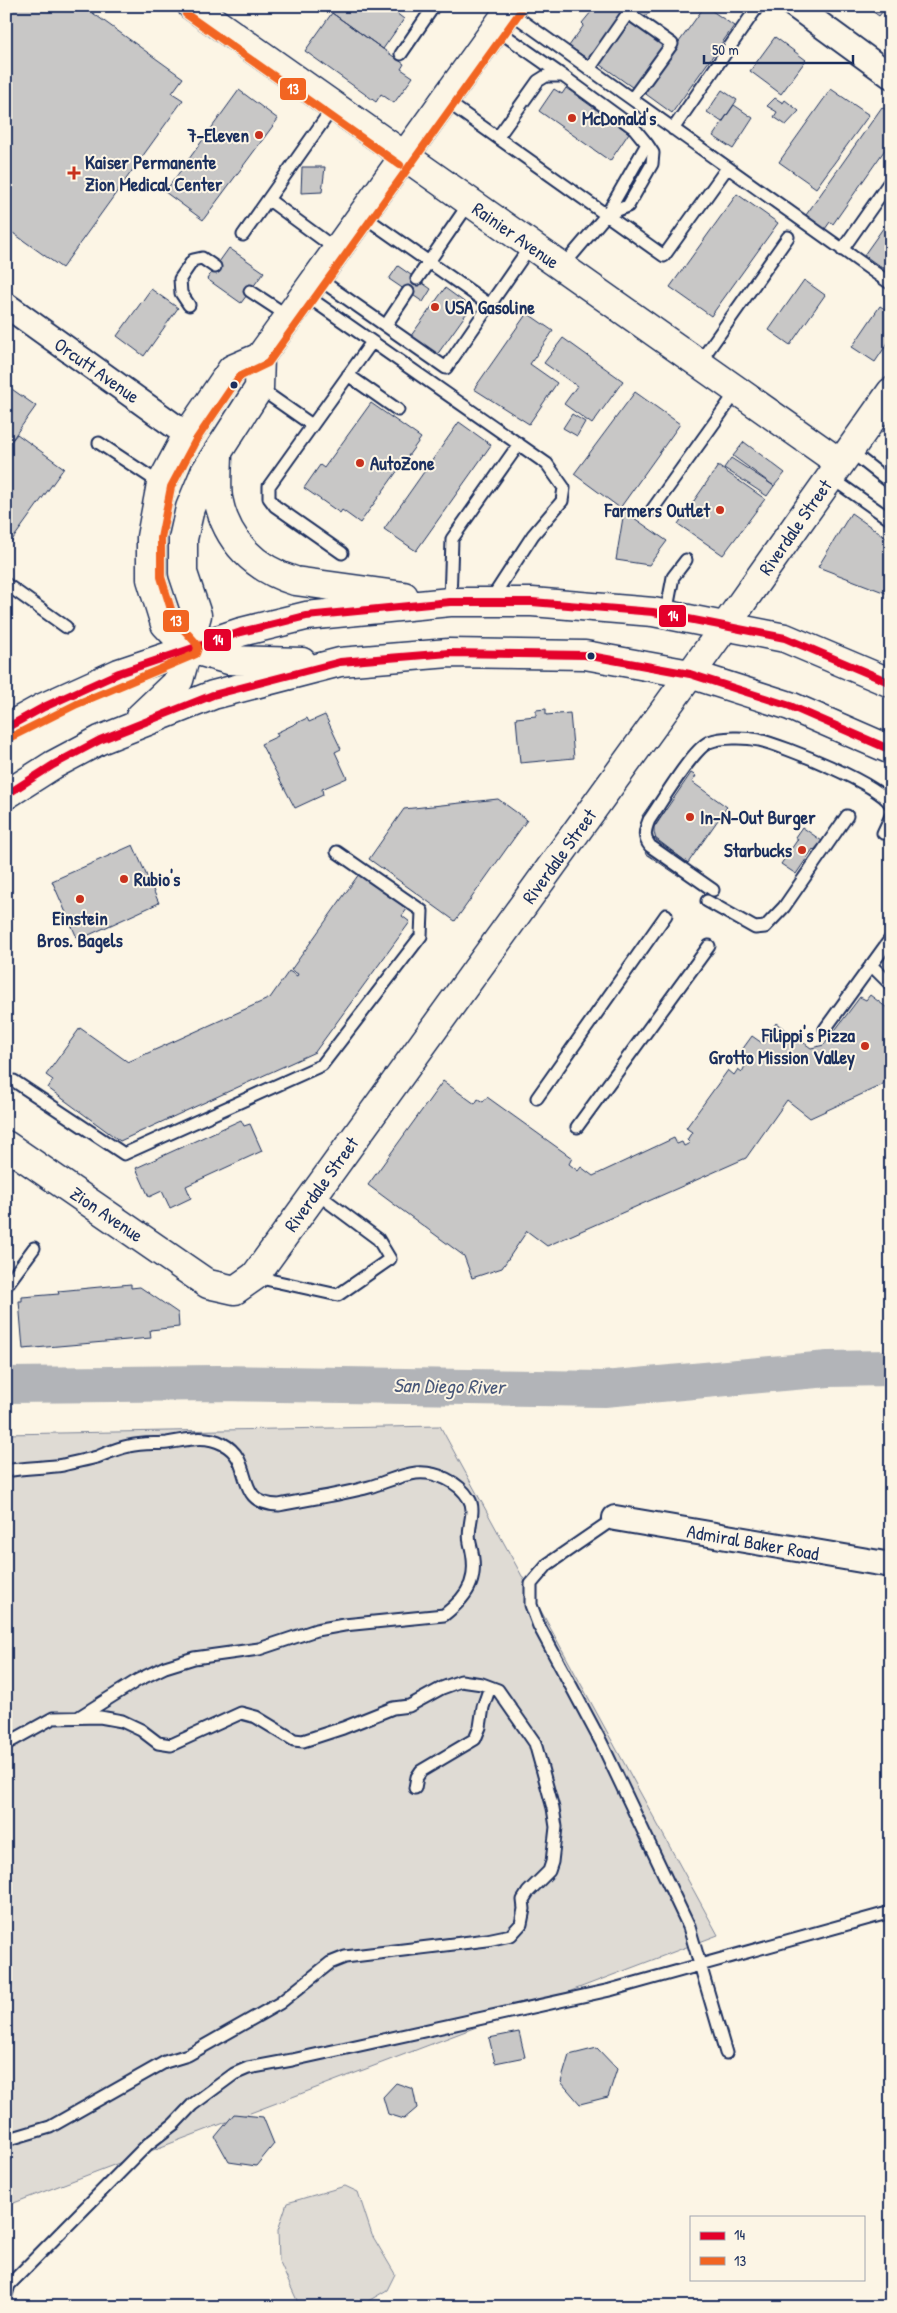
<svg xmlns="http://www.w3.org/2000/svg" width="897" height="2313" viewBox="0 0 897 2313" font-family="'Patrick Hand',sans-serif">
<rect width="100%" height="100%" fill="#fcf5e5"/>
<filter id="ink" filterUnits="userSpaceOnUse"><feTurbulence type="fractalNoise" baseFrequency=".02" numOctaves="2"/><feDisplacementMap in="SourceGraphic" scale="10" xChannelSelector="R" yChannelSelector="G"/><feConvolveMatrix kernelMatrix="1 2 1 2 8 2 1 2 1" color-interpolation-filters="sRGB"/></filter>
<g filter="url(#ink)">
<!-- green -->
<path fill="#dfdbd4" stroke="#7d8599" d="M 440,1426 L 718,1935 L 6,2206 L 6,1434 Z
M 345,2186 L 358,2192 L 372,2235 L 395,2274 L 387,2290 L 358,2307 L 300,2307 L 279,2261 L 278,2230 L 287,2203 Z"/>
<g fill="none" stroke-linecap="round" stroke-linejoin="round">
<!-- river -->
<path stroke="#b2b4b8" stroke-width="36" d="M 6,1385 L 219,1383 L 604,1389 L 828,1369 L 891,1368"/>
</g>
<!-- building -->
<path fill="#c8c7c6" stroke="#1b2f5e" d="M 6,6 L 83,6 L 183,78 L 172,93 L 183,100 L 62,268 L 6,228 Z
M 337,6 L 387,6 L 404,19 L 383,49 L 332,13 Z
M 596,6 L 621,6 L 624,9 L 589,60 L 569,46 L 584,25 L 582,23 Z
M 623,6 L 653,6 L 643,20 Z
M 705,6 L 734,26 L 672,113 L 643,92 Z
M 865,6 L 887,6 L 879,16 Z
M 332,13 L 404,64 L 401,69 L 413,77 L 394,103 L 381,94 L 376,102 L 305,51 Z
M 628,17 L 668,46 L 636,90 L 597,62 Z
M 775,37 L 806,60 L 781,94 L 750,71 Z
M 566,88 L 629,133 L 610,161 L 539,111 L 554,89 L 562,94 Z
M 831,89 L 869,115 L 816,188 L 779,162 Z
M 239,90 L 278,119 L 203,220 L 165,192 Z
M 722,90 L 737,100 L 722,122 L 707,112 Z
M 775,98 L 783,103 L 785,100 L 799,111 L 786,125 L 774,117 L 777,112 L 767,106 Z
M 734,105 L 753,118 L 733,149 L 713,136 Z
M 882,107 L 891,114 L 891,141 L 833,224 L 830,222 L 825,229 L 806,215 Z
M 302,167 L 325,167 L 322,192 L 301,193 Z
M 737,194 L 778,223 L 711,316 L 670,287 Z
M 891,217 L 891,262 L 888,260 L 882,268 L 864,255 Z
M 229,248 L 264,272 L 241,303 L 207,279 Z
M 398,266 L 431,289 L 423,302 L 389,279 Z
M 804,280 L 825,295 L 790,345 L 769,330 Z
M 445,288 L 471,307 L 434,359 L 408,340 Z
M 151,289 L 178,308 L 144,356 L 117,336 Z
M 880,306 L 891,313 L 891,338 L 875,362 L 852,347 Z
M 527,313 L 553,331 L 530,364 L 557,383 L 529,424 L 474,389 Z
M 563,338 L 623,381 L 592,424 L 564,404 L 577,386 L 544,363 Z
M 6,385 L 36,406 L 6,448 Z
M 635,392 L 680,424 L 620,508 L 574,474 Z
M 371,403 L 421,438 L 360,523 L 342,510 L 340,513 L 304,488 L 320,465 L 324,468 Z
M 572,414 L 585,422 L 577,436 L 563,428 Z
M 459,422 L 491,445 L 416,551 L 384,529 Z
M 17,434 L 64,468 L 10,543 L 6,540 L 6,448 Z
M 744,442 L 785,473 L 774,486 L 733,456 Z
M 731,458 L 774,486 L 767,496 L 724,468 Z
M 718,466 L 765,499 L 723,555 L 678,524 Z
M 624,511 L 667,541 L 649,565 L 616,560 Z
M 851,513 L 891,541 L 891,595 L 818,567 Z
M 546,709 L 546,715 L 570,713 L 574,758 L 520,763 L 516,718 L 536,716 L 536,710 Z
M 325,715 L 341,749 L 335,752 L 347,778 L 322,789 L 323,795 L 295,808 L 261,744 L 278,736 L 276,733 L 307,718 L 309,722 Z
M 691,773 L 696,776 L 692,782 L 727,807 L 688,863 L 656,840 L 654,832 L 654,827 Z
M 498,799 L 527,820 L 455,921 L 369,859 L 404,809 Z
M 653,800 L 666,810 L 656,825 L 642,816 Z
M 802,827 L 822,841 L 814,850 L 813,849 L 796,874 L 781,864 L 798,839 L 795,837 Z
M 655,838 L 688,863 L 679,876 L 645,853 Z
M 133,845 L 159,903 L 78,940 L 52,881 Z
M 359,874 L 407,909 L 402,916 L 410,922 L 315,1052 L 120,1141 L 48,1088 L 53,1080 L 46,1075 L 80,1028 L 128,1062 L 270,998 L 289,971 L 297,976 L 298,974 L 291,970 Z
M 870,995 L 891,1011 L 891,1073 L 882,1085 L 810,1118 L 787,1100 L 746,1158 L 547,1246 L 527,1231 L 502,1268 L 472,1278 L 464,1256 L 368,1185 L 443,1081 L 475,1104 L 478,1099 L 483,1102 L 487,1097 L 572,1158 L 569,1164 L 578,1171 L 581,1167 L 593,1176 L 674,1138 L 677,1144 L 682,1142 L 684,1146 L 690,1143 L 687,1140 L 692,1132 L 686,1128 L 728,1070 L 734,1075 L 738,1069 L 742,1072 L 745,1066 L 741,1064 L 745,1058 L 739,1054 L 752,1036 L 762,1043 L 776,1023 L 811,1048 L 824,1045 L 860,997 L 866,1000 Z
M 241,1120 L 244,1126 L 250,1124 L 262,1151 L 186,1186 L 191,1198 L 170,1208 L 162,1191 L 149,1197 L 136,1168 Z
M 131,1284 L 131,1288 L 140,1287 L 178,1313 L 179,1327 L 150,1330 L 151,1338 L 23,1349 L 19,1301 L 22,1301 L 22,1297 L 59,1294 L 58,1291 Z
M 519,2032 L 525,2057 L 495,2063 L 489,2038 Z
M 597,2048 L 617,2069 L 608,2097 L 580,2104 L 561,2082 L 569,2055 Z
M 396,2083 L 413,2089 L 417,2108 L 404,2119 L 388,2114 L 383,2097 Z
M 234,2114 L 263,2117 L 274,2144 L 256,2166 L 229,2162 L 215,2137 Z"/>
<g fill="none" stroke-linecap="round" stroke-linejoin="round">
<defs>
<path id="lane" d="M 507,10 L 891,284
M 496,29 L 563,76
M 401,54 L 434,6
M 589,69 L 628,13 L 672,44 L 632,99
M 446,101 L 664,256 L 727,168
M 673,129 L 758,6
M 498,137 L 538,81 L 546,76 L 563,76 L 634,128 L 647,144 L 607,214 L 562,267
M 269,200 L 337,250
M 607,214 L 628,206 L 652,164 L 653,153 L 647,144
M 362,215 L 490,305
M 243,235 L 334,106
M 842,250 L 891,180
M 316,277 L 446,368 L 531,245
M 417,279 L 470,202
M 250,291 L 288,316
M 304,294 L 547,464 L 564,488 L 562,501 L 533,535 L 490,601
M 189,305 L 181,293 L 180,279 L 193,260 L 202,258 L 215,267
M 386,325 L 408,292
M 699,363 L 788,237
M 348,375 L 398,410
M 259,388 L 312,425
M 99,443 L 161,484
M 849,450 L 891,483
M 830,477 L 891,520
M 652,510 L 737,391
M 342,553 L 275,506 L 269,498 L 269,486 L 372,342
M 6,584 L 66,627
M 450,602 L 452,539 L 519,444
M 666,614 L 673,577 L 686,560
M 883,833 L 891,816
M 713,890 L 650,846 C 643,837 645,830 649,820 C 661,803 692,750 709,742 C 722,737 745,737 759,740 C 784,746 880,784 891,805
M 707,901 L 755,928 L 765,927 L 784,907 L 847,816
M 871,965 L 891,985
M 825,1029 L 891,938
M 14,1081 L 124,1154 L 322,1065 L 421,936 L 422,911 L 337,852
M 537,1098 L 666,915
M 577,1127 L 709,946
M 256,1277 L 338,1295 L 390,1259 L 378,1239 L 315,1192
M 6,1286 L 34,1248
M 6,1471 C 25,1467 45,1468 63,1465 C 74,1462 86,1460 97,1457 C 107,1453 118,1448 129,1446 C 141,1443 155,1444 167,1443 C 187,1440 204,1434 223,1444 C 256,1461 232,1504 279,1505 C 309,1499 339,1495 369,1487 C 384,1483 400,1475 416,1473 C 436,1471 459,1482 469,1499 C 477,1511 466,1527 470,1543 C 479,1577 471,1594 444,1615 L 344,1625 L 316,1630 L 259,1649 L 194,1658 L 165,1667 L 138,1680 L 79,1717
M 615,1518 L 548,1564 L 531,1584 L 531,1605 L 539,1626 L 601,1742 L 689,1927 L 726,2053
M 6,1744 L 53,1718 L 100,1717 L 122,1721 L 141,1730 L 158,1743 L 171,1745 L 241,1713 L 256,1717 L 294,1740 L 303,1741 L 343,1728 L 393,1708 L 409,1706 L 442,1688 L 461,1681 L 482,1684 L 498,1690 L 535,1743 L 553,1808 L 556,1827 L 552,1862 L 549,1871 L 528,1892 L 523,1900 L 524,1909 L 521,1924 L 511,1935 L 487,1940 L 345,1957 L 330,1963 L 280,2003 L 188,2055 L 165,2062 L 50,2127 L 6,2140
M 415,1788 L 417,1777 L 421,1771 L 475,1739 L 480,1727 L 483,1707 L 490,1687
M 6,2295 L 9,2285 L 148,2144 L 174,2124 L 192,2105 L 234,2074 L 248,2068 L 292,2060 L 610,1990 L 891,1912"/>
<path id="street" d="M 795,6 L 891,76
M 6,305 L 187,435
M 615,1518 L 891,1565"/>
<path id="secondary" d="M 192,6 L 840,463
M 6,1145 L 208,1284 L 235,1290 L 255,1276 L 726,625 L 891,392"/>
<path id="primary" d="M 218,452 C 218,467 216,484 218,498 C 226,541 255,569 295,581 L 404,596
M 188,648 L 165,624 L 151,579 L 151,537 L 161,484 L 187,435 L 232,369 L 260,357 L 512,6
M 188,648 L 229,660 L 302,662
M 140,717 L 179,680 L 197,615 L 183,573 L 183,539 L 190,508 L 205,472 L 259,388 L 260,357
M 6,728 L 44,707 L 119,673 L 241,632 L 306,616 L 450,602 L 532,602 L 653,612 L 785,638 L 891,683
M 6,795 L 53,765 L 100,740 L 213,695 L 340,662 L 449,653 L 585,655 L 690,674 L 790,706 L 891,750"/>
</defs>
<!-- lane casing -->
<use href="#lane" stroke="#1b2f5e" stroke-width="15"/>
<!-- street casing -->
<use href="#street" stroke="#1b2f5e" stroke-width="28"/>
<!-- secondary casing -->
<use href="#secondary" stroke="#1b2f5e" stroke-width="31"/>
<!-- primary casing -->
<use href="#primary" stroke="#1b2f5e" stroke-width="31"/>
<!-- lane -->
<use href="#lane" stroke="#fcf5e5" stroke-width="11"/>
<!-- street -->
<use href="#street" stroke="#fcf5e5" stroke-width="24"/>
<!-- secondary -->
<use href="#secondary" stroke="#fcf5e5" stroke-width="28"/>
<!-- primary -->
<use href="#primary" stroke="#fcf5e5" stroke-width="28"/>
<defs>
<path id="bus-1" d="M 6,728 L 44,707 L 119,673 L 241,632 L 306,616 L 450,602 L 532,602 L 653,612 L 785,638 L 891,683
M 6,795 L 53,765 L 100,740 L 213,695 L 340,662 L 449,653 L 585,655 L 690,674 L 790,706 L 891,750"/>
<path id="bus-2" d="M 186,14 L 400,165
M 11,737 L 77,704 L 196,654 L 198,648 L 196,643 L 174,619 L 161,577 L 161,538 L 171,487 L 196,440 L 239,377 L 268,363 L 520,12"/>
</defs>
<!-- bus-1 casing -->
<use href="#bus-1" stroke="#fcf5e5" stroke-width="11"/>
<!-- bus-2 casing -->
<use href="#bus-2" stroke="#fcf5e5" stroke-width="11"/>
<!-- bus-1 -->
<use href="#bus-1" stroke="#e4002b" stroke-width="8"/>
<!-- bus-2 -->
<use href="#bus-2" stroke="#f26522" stroke-width="8"/>
</g>
</g>
<!-- markers -->
<g fill="#c8321e" stroke="#fcf5e5" stroke-width="2">
<circle cx="572" cy="118" r="5"/>
<circle cx="259" cy="135" r="5"/>
<path d="M71.5 165.5h5v5h5v5h-5v5h-5v-5h-5v-5h5z"/>
<circle cx="435" cy="307" r="5"/>
<circle cx="360" cy="463" r="5"/>
<circle cx="720" cy="510" r="5"/>
<circle cx="690" cy="817" r="5"/>
<circle cx="802" cy="850" r="5"/>
<circle cx="124" cy="879" r="5"/>
<circle cx="80" cy="899" r="5"/>
<circle cx="865" cy="1046" r="5"/>
</g>
<g fill="#1b2f5e" stroke="#fcf5e5" stroke-width="2">
<circle cx="234" cy="385" r="4.5"/>
<circle cx="591" cy="656" r="4.5"/>
</g>
<g text-anchor="middle" stroke-width="4" stroke-linejoin="round" paint-order="stroke">
<!-- poi labels -->
<g font-size="19" font-weight="bold" fill="#1b2f5e" stroke="#fcf5e5" text-anchor="start">
<text x="582" y="125">McDonald's</text>
<text x="249" y="142" text-anchor="end">7-Eleven</text>
<text x="85" y="169">Kaiser Permanente<tspan x="85" dy="22">Zion Medical Center</tspan></text>
<text x="445" y="314">USA Gasoline</text>
<text x="370" y="470">AutoZone</text>
<text x="710" y="517" text-anchor="end">Farmers Outlet</text>
<text x="700" y="824">In-N-Out Burger</text>
<text x="792" y="857" text-anchor="end">Starbucks</text>
<text x="134" y="886">Rubio's</text>
<text x="80" y="925" text-anchor="middle">Einstein<tspan x="80" dy="22">Bros. Bagels</tspan></text>
<text x="855" y="1042" text-anchor="end">Filippi's Pizza<tspan x="855" dy="22">Grotto Mission Valley</tspan></text>
</g>
<!-- street labels -->
<g font-size="19" fill="#1b2f5e" stroke="#fcf5e5">
<text transform="translate(516 235) rotate(35)" y="7">Rainier Avenue</text>
<text transform="translate(97 370) rotate(35)" y="7">Orcutt Avenue</text>
<text transform="translate(795 527) rotate(-55)" y="7">Riverdale Street</text>
<text transform="translate(559 856) rotate(-54)" y="7">Riverdale Street</text>
<text transform="translate(321 1184) rotate(-54)" y="7">Riverdale Street</text>
<text transform="translate(107 1214) rotate(34)" y="7">Zion Avenue</text>
<text transform="translate(753 1542) rotate(10)" y="7">Admiral Baker Road</text>
</g>
<!-- water labels -->
<g font-size="20" font-style="italic" fill="#485779" stroke="#fcf5e5">
<text transform="translate(449 1386) rotate(1)" y="7">San Diego River</text>
</g>
</g>
<g stroke="#fcf5e5" stroke-width="2">
<rect x="279" y="77" width="28" height="24" rx="5" fill="#f26522"/>
<rect x="658" y="604" width="29" height="24" rx="5" fill="#e4002b"/>
<rect x="162" y="609" width="28" height="24" rx="5" fill="#f26522"/>
<rect x="203" y="628" width="29" height="24" rx="5" fill="#e4002b"/>
</g>
<g font-size="14" text-anchor="middle" font-weight="bold" fill="#fff">
<text x="293" y="94">13</text>
<text x="673" y="621">14</text>
<text x="176" y="626">13</text>
<text x="218" y="645">14</text>
</g>
<!-- margin -->
<rect width="897" height="2313" fill="none" stroke="#fcf5e5" stroke-width="25"/>
<rect x="12" y="12" width="872" height="2288" fill="none" stroke="#1b2f5e" stroke-width="2" filter="url(#ink)"/>
<!-- legend -->
<rect x="690" y="2216" width="175" height="65" fill="#fcf5e5" stroke="#a2a6af"/>
<rect x="700" y="2232" width="25" height="8" fill="#e4002b" stroke="#a2a6af"/>
<text x="734" y="2240" font-size="15" fill="#1b2f5e">14</text>
<rect x="700" y="2257" width="25" height="8" fill="#f26522" stroke="#a2a6af"/>
<text x="734" y="2266" font-size="15" fill="#1b2f5e">13</text>
<!-- scale -->
<path d="M704 55v8h149v-8" fill="none" stroke="#1b2f5e" stroke-width="2.5"/>
<text x="712" y="55" font-size="15" fill="#1b2f5e" stroke="#fcf5e5" stroke-width="4" paint-order="stroke">50 m</text>
</svg>
